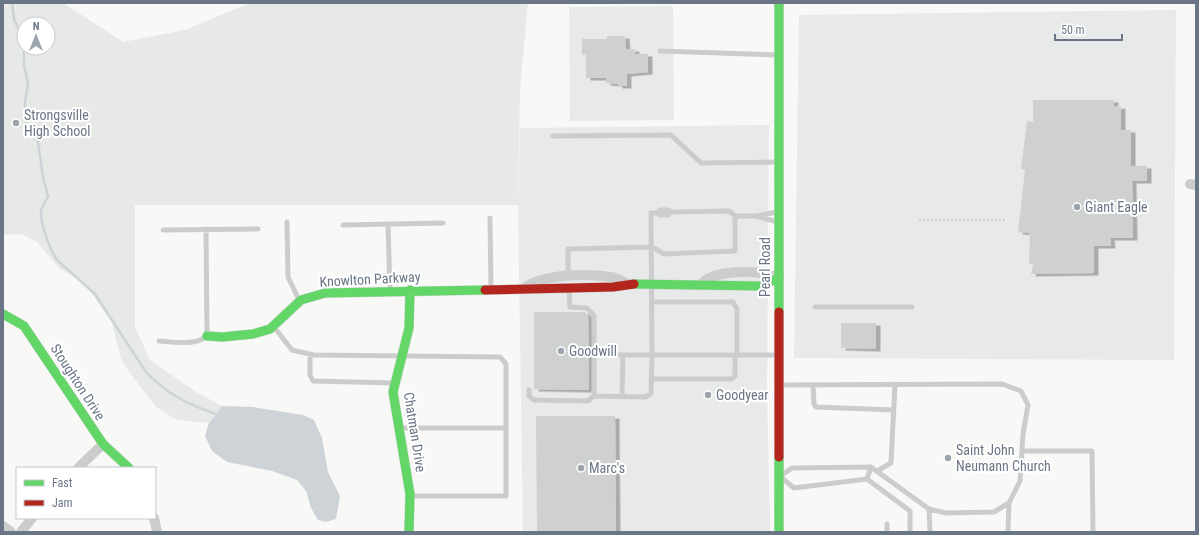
<svg xmlns="http://www.w3.org/2000/svg" width="1199" height="535" viewBox="0 0 1199 535" font-family="'Roboto Condensed',sans-serif">
<defs>
<filter id="shadow"><feDropShadow dx="4.5" dy="2.5" stdDeviation="0" flood-color="#0004"/></filter>
</defs>
<rect width="100%" height="100%" fill="#f8f8f7"/>
<!-- built -->
<path fill="#e8eaea" d="M 673,6 L 674,120 L 570,121 L 569,7 Z
M 1176,10 L 1174,360 L 794,358 L 799,15 Z
M 769,125 L 767,393 L 770,532 L 523,532 L 518,205 L 520,128 Z"/>
<!-- green -->
<path fill="#e6e9e5" fill-rule="evenodd" d="M 3,3 L 63,3 L 123,42 L 185,30 L 250,3 L 528,3 L 520,89 L 518,205 L 135,205 L 135,327 L 150,360 L 196,392 L 222,406 L 209,423 L 177,420 L 156,407 L 129,372 L 121,359 L 112,323 L 84,282 L 60,269 L 37,242 L 21,234 L 3,235 ZM 24,24 L 48,24 L 48,48 L 24,48 Z"/>
<!-- water -->
<path fill="#cdd3d7" d="M 222,406 L 253,407 L 303,415 L 314,420 L 322,438 L 328,472 L 340,496 L 336,519 L 326,522 L 318,520 L 311,508 L 306,491 L 297,480 L 272,471 L 227,462 L 212,451 L 205,436 L 209,423 Z"/>
<g fill="none" stroke-linecap="round" stroke-linejoin="round">
<!-- stream -->
<path stroke="#cdd3d7" stroke-width="2.5" d="M 12,3 L 14,19 L 24,42
M 24,48 L 24,65 L 28,83 L 25,102 L 27,133 L 32,134 L 38,142 L 43,177 L 48,196 C 46,201 42,206 41,211 C 40,223 50,250 57,260 L 95,294 L 146,372 C 167,394 187,404 216,414"/>
</g>
<!-- building -->
<path fill="#cfd0d0" filter="url(#shadow)" d="M 607,36 L 625,36 L 626,49 L 635,49 L 635,54 L 648,54 L 648,72 L 627,74 L 627,86 L 618,86 L 618,84 L 606,83 L 606,78 L 586,78 L 586,55 L 582,55 L 582,39 L 607,39 Z
M 1033,100 L 1114,100 L 1114,107 L 1121,106 L 1121,130 L 1131,130 L 1131,166 L 1147,166 L 1147,181 L 1132,181 L 1133,238 L 1110,238 L 1111,246 L 1094,246 L 1094,273 L 1031,274 L 1033,264 L 1029,264 L 1030,233 L 1018,232 L 1025,170 L 1021,169 L 1027,121 L 1033,122 Z
M 534,312 L 585,312 L 588,316 L 589,390 L 534,389 Z
M 841,323 L 876,323 L 876,349 L 841,348 Z
M 536,416 L 615,416 L 616,532 L 537,532 Z"/>
<g fill="none" stroke-linecap="round" stroke-linejoin="round">
<defs>
<path id="fast" d="M 779,3 L 779,312
M 634,284 L 761,286 L 779,278
M 3,314 L 24,326 L 103,444 L 129,468
M 207,336 L 222,337 L 253,334 L 270,329 L 301,300 L 325,293 L 485,290
M 779,457 L 779,532
M 409,532 L 410,494 L 393,392 L 409,328 L 410,290"/>
<path id="jam" d="M 485,290 L 613,287 L 634,284
M 779,312 L 779,457"/>
</defs>
<!-- fast casing -->
<use href="#fast" stroke="#d5d6d7" stroke-width="10"/>
<!-- jam casing -->
<use href="#jam" stroke="#d5d6d7" stroke-width="10"/>
<!-- path -->
<path stroke="#c8c9cb" stroke-width="1.5" stroke-dasharray="2 2" stroke-linecap="butt" d="M 919,220 L 1005,220"/>
<!-- lane -->
<path stroke="#cbcccc" stroke-width="5" d="M 660,51 L 777,55
M 553,136 L 671,135 L 701,163 L 777,162
M 671,212 L 668,215 L 660,215 L 657,213 L 651,213 L 652,355 L 776,355
M 657,213 L 660,210 L 668,210 L 671,212 L 729,211 L 735,216
M 756,216 L 778,222
M 490,218 L 491,289
M 287,222 L 288,277 L 299,300
M 388,224 L 390,291
M 343,225 L 443,223
M 163,230 L 258,229
M 568,276 L 568,249 L 652,247 L 664,254 L 735,251 L 735,216 L 756,216 L 777,212
M 652,302 L 733,302 L 737,309 L 737,355
M 815,307 L 912,307
M 274,327 L 292,350 L 314,355 L 500,357 L 506,364 L 506,496 L 412,496
M 159,341 C 174,342 195,346 207,336 L 206,229
M 310,354 L 310,375 L 313,381 L 395,383
M 651,379 L 731,379 L 735,376 L 735,355
M 780,385 L 1002,384 L 1021,391 L 1028,405 L 1023,434 L 1020,481 L 1009,503 L 994,512 L 946,513 L 929,509 L 871,467 L 792,468 L 782,475
M 813,385 L 814,404 L 816,407 L 893,410
M 529,390 L 529,396 L 534,400 L 588,401 L 594,396 L 594,316 L 587,308 L 570,307 L 569,288
M 594,396 L 645,397 L 651,394 L 652,355 L 595,355
M 622,397 L 623,355
M 399,428 L 506,428
M 1022,451 L 1092,451 L 1093,532
M 877,471 L 891,463 L 895,384
M 783,479 L 794,488 L 867,479 L 910,511 L 910,532
M 867,479 L 871,467
M 929,509 L 930,532
M 887,524 L 887,532
M 1008,532 L 1009,503"/>
<!-- street -->
<path stroke="#cbcccc" stroke-width="10" d="M 1190,184 L 1196,185
M 701,285 C 711,271 744,271 761,273 C 767,273 773,276 779,278
M 524,288 C 545,274 586,273 611,277 C 617,278 623,282 628,284
M 78,468 L 103,444
M 154,518 L 157,532
M 3,526 L 11,532
M 21,532 L 32,518"/>
<!-- fast -->
<use href="#fast" stroke="#63d668" stroke-width="9"/>
<!-- jam -->
<use href="#jam" stroke="#b3261e" stroke-width="9"/>
</g>
<!-- markers -->
<g fill="#9ca4ae" stroke="#fff" stroke-width="1.5">
<circle cx="16" cy="123" r="4"/>
<circle cx="1077" cy="207" r="4"/>
<circle cx="561" cy="351" r="4"/>
<circle cx="708" cy="395" r="4"/>
<circle cx="948" cy="458" r="4"/>
<circle cx="581" cy="468" r="4"/>
</g>
<g text-anchor="middle" stroke-width="4" stroke-linejoin="round" paint-order="stroke">
<!-- poi labels -->
<g font-size="14" fill="#6a7686" stroke="#fff" text-anchor="start">
<text x="24" y="120">Strongsville<tspan x="24" dy="16">High School</tspan></text>
<text x="1085" y="212">Giant Eagle</text>
<text x="569" y="356">Goodwill</text>
<text x="716" y="400">Goodyear</text>
<text x="956" y="455">Saint John<tspan x="956" dy="16">Neumann Church</tspan></text>
<text x="589" y="473">Marc's</text>
</g>
<!-- street labels -->
<g font-size="14" fill="#6a7686" stroke="#fff">
<text transform="translate(765 267) rotate(-90)" y="5">Pearl Road</text>
<text transform="translate(370 279) rotate(-3)" y="5">Knowlton Parkway</text>
<text transform="translate(78 382) rotate(57)" y="5">Stoughton Drive</text>
<text transform="translate(415 432) rotate(81)" y="5">Chatman Drive</text>
</g>
</g>
<!-- border -->
<rect width="1199" height="535" fill="none" stroke="#6a7686" stroke-width="8"/>
<!-- legend -->
<rect x="16" y="467" width="140" height="52" fill="#ffffff" stroke="#c3c8cf"/>
<rect x="24" y="480" width="20" height="6" fill="#63d668" stroke="#c3c8cf"/>
<text x="52" y="487" font-size="12" fill="#6a7686">Fast</text>
<rect x="24" y="500" width="20" height="6" fill="#b3261e" stroke="#c3c8cf"/>
<text x="52" y="507" font-size="12" fill="#6a7686">Jam</text>
<!-- north arrow -->
<g transform="translate(36 36)"><circle r="19" fill="#ffffff" stroke="#c3c8cf"/>
<path d="M0-3L7 15L0 10L-7 15Z" fill="#9ca4ae"/>
<text y="-6" font-size="11" font-weight="bold" text-anchor="middle" fill="#6a7686">N</text>
</g>
<!-- scale -->
<path d="M1055 34v6h67v-6" fill="none" stroke="#6a7686" stroke-width="2"/>
<text x="1061" y="34" font-size="12" fill="#6a7686" stroke="#ffffff" stroke-width="3" paint-order="stroke">50 m</text>
</svg>
